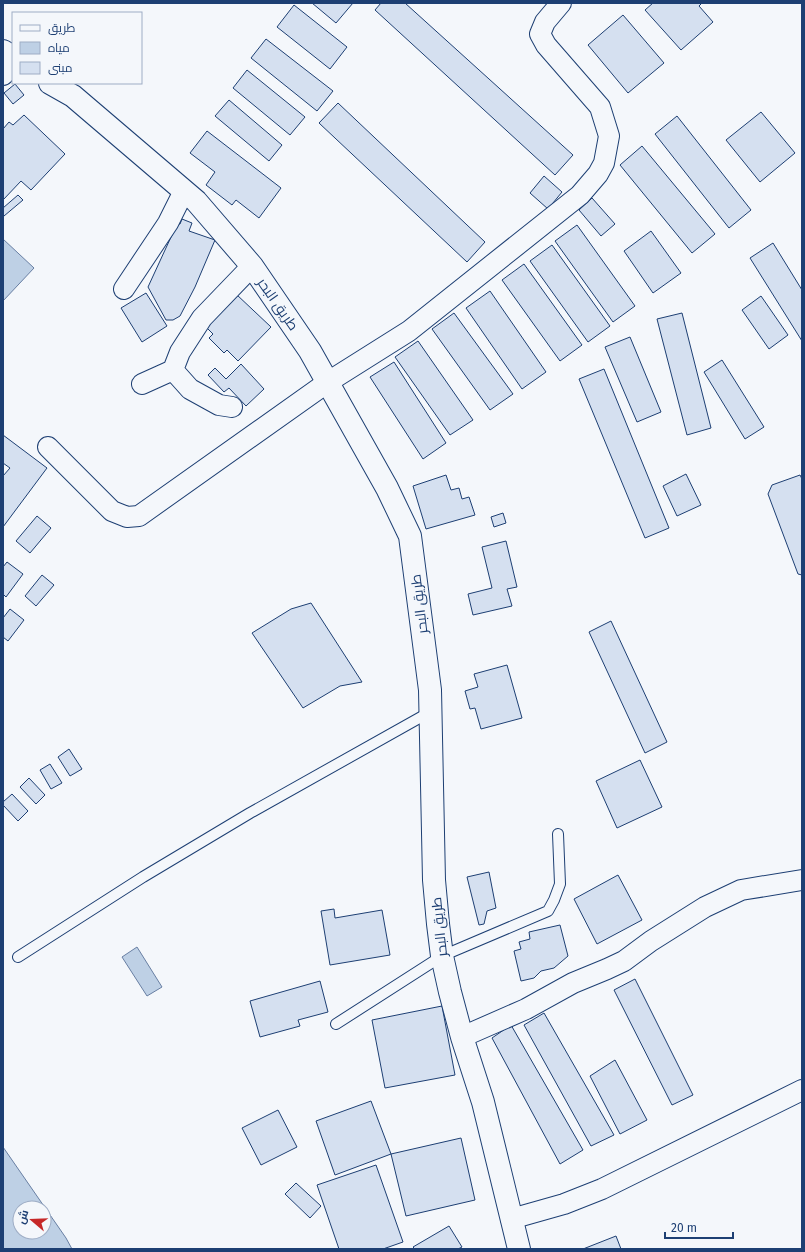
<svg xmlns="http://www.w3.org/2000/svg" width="805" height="1252" viewBox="0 0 805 1252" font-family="'Fira Sans',Cairo,sans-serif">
<rect width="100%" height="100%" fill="#f4f7fb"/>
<!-- water -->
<path fill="#bed0e5" stroke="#687fa3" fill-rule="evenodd" d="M 3,239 L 34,268 L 3,301 Z
M 137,947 L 162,987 L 147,996 L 122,957 Z
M 3,1147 L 66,1238 L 72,1249 L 3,1249 ZM 20,1208 L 44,1208 L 44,1232 L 20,1232 Z"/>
<!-- building -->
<path fill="#d5e0f0" stroke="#1d3f73" d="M 312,3 L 353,3 L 336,23 Z
M 381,3 L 405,3 L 573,155 L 555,175 L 375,10 Z
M 653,3 L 702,3 L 699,6 L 713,22 L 681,50 L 645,10 Z
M 294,5 L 347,47 L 330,69 L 277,27 Z
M 623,15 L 664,63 L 628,93 L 588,45 Z
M 266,39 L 333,91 L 317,111 L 251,58 Z
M 247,70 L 305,117 L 290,135 L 233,88 Z
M 15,84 L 24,95 L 13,104 L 4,93 Z
M 229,100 L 282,145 L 269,161 L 215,116 Z
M 338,103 L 485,242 L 467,262 L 319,123 Z
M 761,112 L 795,153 L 760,182 L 726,140 Z
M 24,115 L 65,154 L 31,190 L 21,181 L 3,200 L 3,154 L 4,153 L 3,152 L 3,129 L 9,122 L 13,125 Z
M 677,116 L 751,210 L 729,228 L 655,134 Z
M 207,131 L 281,188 L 259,218 L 236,200 L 232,205 L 206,185 L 215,172 L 190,153 Z
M 642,146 L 715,234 L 692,253 L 620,165 Z
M 544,176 L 562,192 L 548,209 L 530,193 Z
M 18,195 L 23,200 L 4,216 L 3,214 L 3,208 Z
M 592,198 L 615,224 L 601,236 L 579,210 Z
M 182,219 L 192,223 L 189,231 L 215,240 L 195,287 L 180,316 L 173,320 L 166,320 L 148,287 L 177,224 L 180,224 Z
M 577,225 L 635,306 L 613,322 L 555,241 Z
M 651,231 L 681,273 L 653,293 L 624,251 Z
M 773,243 L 802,290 L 802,341 L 750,258 Z
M 552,245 L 610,326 L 588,342 L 530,261 Z
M 524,264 L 582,345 L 560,361 L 502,280 Z
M 490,291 L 546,372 L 522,389 L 466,308 Z
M 146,293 L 167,326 L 142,342 L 121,308 Z
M 236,294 L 271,327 L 238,361 L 227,350 L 224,353 L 209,338 L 213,334 L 205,326 Z
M 761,296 L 788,335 L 769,349 L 742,310 Z
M 454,313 L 513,394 L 490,410 L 432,329 Z
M 682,313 L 711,428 L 687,435 L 657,319 Z
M 630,337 L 661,412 L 637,422 L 605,347 Z
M 418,341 L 473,420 L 450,435 L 395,357 Z
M 722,360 L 764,427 L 745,439 L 704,372 Z
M 394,362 L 446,443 L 423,459 L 370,377 Z
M 241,364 L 264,389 L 246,406 L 229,388 L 224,392 L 208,375 L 215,368 L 226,379 Z
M 604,369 L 669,528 L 645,538 L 579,379 Z
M 3,435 L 47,468 L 3,527 L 3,476 L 10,468 L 3,463 Z
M 686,474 L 701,505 L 677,516 L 663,486 Z
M 446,475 L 451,490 L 459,488 L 462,499 L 469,497 L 475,515 L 426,529 L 413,486 Z
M 800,475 L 802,479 L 802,575 L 798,574 L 768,494 L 772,485 Z
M 503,513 L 506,523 L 494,527 L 491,517 Z
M 37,516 L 51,528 L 30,553 L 16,541 Z
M 506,541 L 517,587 L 507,589 L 512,606 L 473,615 L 468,594 L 492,588 L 482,547 Z
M 7,562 L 23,574 L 6,597 L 3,594 L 3,567 Z
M 42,575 L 54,585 L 36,606 L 25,596 Z
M 311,603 L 362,682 L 340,686 L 303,708 L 252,633 L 291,609 Z
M 10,609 L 24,620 L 8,641 L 3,637 L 3,618 Z
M 611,621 L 667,742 L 645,753 L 589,632 Z
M 507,665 L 522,718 L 481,729 L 475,708 L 470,709 L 465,691 L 478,687 L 474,674 Z
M 69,749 L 82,769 L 70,776 L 58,757 Z
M 640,760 L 662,807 L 617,828 L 596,781 Z
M 50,764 L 62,783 L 51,789 L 40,770 Z
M 29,778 L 45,795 L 36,804 L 20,787 Z
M 12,794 L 28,811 L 18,821 L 3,805 L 3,802 Z
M 489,872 L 496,908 L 487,911 L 484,924 L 479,925 L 467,877 Z
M 618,875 L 642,920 L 597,944 L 574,899 Z
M 334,909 L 335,918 L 382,910 L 390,955 L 330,965 L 321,911 Z
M 560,925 L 568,956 L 554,968 L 541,971 L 534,978 L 521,981 L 514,951 L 521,949 L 519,942 L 530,939 L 529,932 Z
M 635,979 L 693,1095 L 672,1105 L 614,990 Z
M 320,981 L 328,1012 L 298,1020 L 300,1026 L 260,1037 L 250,1001 Z
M 442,1006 L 455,1075 L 385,1088 L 372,1020 Z
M 544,1013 L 614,1135 L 591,1146 L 524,1025 Z
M 511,1025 L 583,1150 L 560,1164 L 492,1038 Z
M 615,1060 L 647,1120 L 620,1134 L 590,1076 Z
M 371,1101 L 391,1154 L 335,1175 L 316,1121 Z
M 278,1110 L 297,1147 L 261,1165 L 242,1128 Z
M 461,1138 L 475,1200 L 406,1216 L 391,1154 Z
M 376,1165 L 403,1242 L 383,1249 L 339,1249 L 317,1185 Z
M 296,1183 L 321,1206 L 310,1218 L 285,1194 Z
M 449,1226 L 462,1247 L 458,1249 L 415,1249 L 413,1247 Z
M 616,1236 L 621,1249 L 583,1249 Z"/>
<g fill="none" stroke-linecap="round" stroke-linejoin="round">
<defs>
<path id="lane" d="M 18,957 L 143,877 L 250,813 L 430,712
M 336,1024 L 442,956 L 548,911 L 554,900 L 560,884 L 558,834"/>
<path id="street" d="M 3,75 L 13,64
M 124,289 L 168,223 L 184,191
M 173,370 L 190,389 L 219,405 L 232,407
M 142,384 L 173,370 L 180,352 L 202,318 L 252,266
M 48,447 L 112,511 L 127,517 L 139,516 L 328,382 L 409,331 L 580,195 L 598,174 L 604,163 L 609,136 L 600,107 L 546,45 L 540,34 L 545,22 L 561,3
M 462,1037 L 526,1009 L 573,983 L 607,969 L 624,961 L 651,941 L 705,907 L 741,890 L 802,880
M 511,1219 L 564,1204 L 602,1189 L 802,1090"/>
<path id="highway" d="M 3,51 L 13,57
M 50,83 L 73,96 L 196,201 L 252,266 L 310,351 L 387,488 L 410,536 L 430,690 L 434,880 L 438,924 L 442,956 L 450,992 L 462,1037 L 483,1102 L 519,1249"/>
</defs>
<!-- lane casing -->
<use href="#lane" stroke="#1d3f73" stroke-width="12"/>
<!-- street casing -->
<use href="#street" stroke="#1d3f73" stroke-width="22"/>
<!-- highway casing -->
<use href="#highway" stroke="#1d3f73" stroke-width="24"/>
<!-- lane -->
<use href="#lane" stroke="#f4f7fb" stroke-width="10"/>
<!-- street -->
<use href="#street" stroke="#f4f7fb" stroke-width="20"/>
<!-- highway -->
<use href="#highway" stroke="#f4f7fb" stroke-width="22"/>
</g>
<g text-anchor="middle" stroke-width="3" stroke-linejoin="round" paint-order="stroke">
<!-- street labels -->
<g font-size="14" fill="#1d3f73" stroke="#f4f7fb">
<text transform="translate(278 304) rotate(55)" y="5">طريق البحر</text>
<text transform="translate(419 604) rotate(-97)" y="5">طريق البحر</text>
<text transform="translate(439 927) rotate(-96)" y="5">طريق البحر</text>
</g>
</g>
<!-- border -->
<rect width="805" height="1252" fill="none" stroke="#1d3f73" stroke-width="8"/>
<!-- legend -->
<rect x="12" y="12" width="130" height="72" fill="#f4f7fb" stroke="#9eadc5"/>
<rect x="20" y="25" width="20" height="6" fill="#f4f7fb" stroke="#9eadc5"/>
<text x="48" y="32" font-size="12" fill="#1d3f73">طريق</text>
<rect x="20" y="42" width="20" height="12" fill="#bed0e5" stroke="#9eadc5"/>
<text x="48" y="52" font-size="12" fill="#1d3f73">مياه</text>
<rect x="20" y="62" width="20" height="12" fill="#d5e0f0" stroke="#9eadc5"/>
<text x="48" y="72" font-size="12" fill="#1d3f73">مبنى</text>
<!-- north arrow -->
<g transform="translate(32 1220) rotate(289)"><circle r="19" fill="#f4f7fb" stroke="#9eadc5"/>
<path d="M0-3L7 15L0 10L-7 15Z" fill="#c62828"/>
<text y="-6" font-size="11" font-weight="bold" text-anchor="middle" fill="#1d3f73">ش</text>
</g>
<!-- scale -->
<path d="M665 1232v6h68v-6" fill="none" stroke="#1d3f73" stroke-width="2"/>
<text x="671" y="1232" font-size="12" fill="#1d3f73" stroke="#f4f7fb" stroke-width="3" paint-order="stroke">20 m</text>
</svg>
